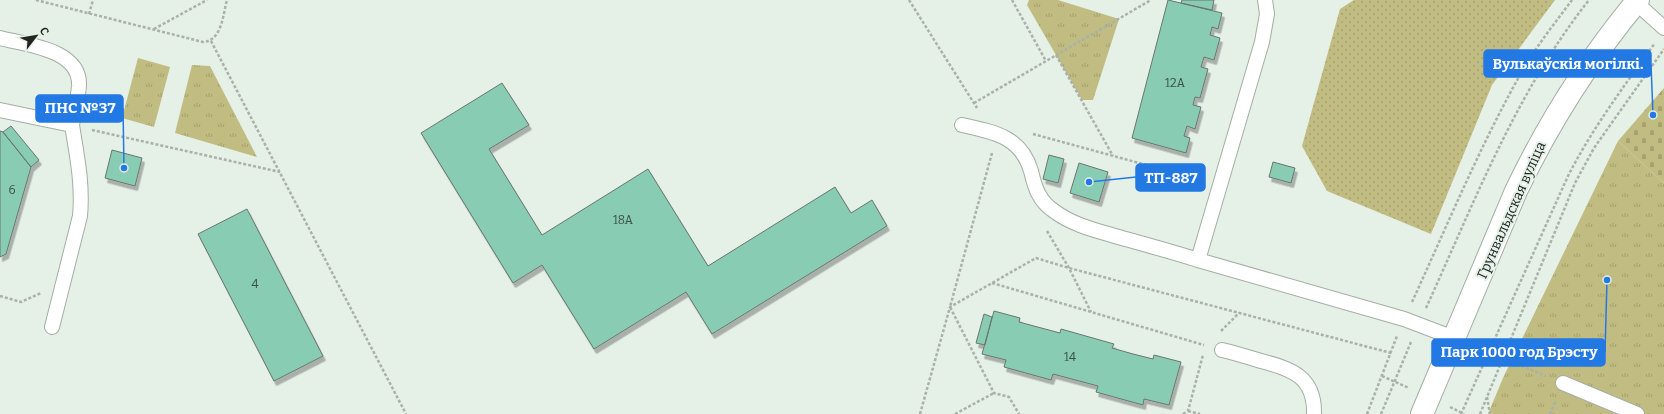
<svg xmlns="http://www.w3.org/2000/svg" width="1664" height="414" viewBox="0 0 1664 414" font-family="Bitter,serif">
<defs>
<pattern id="grass-dots" width="8" height="8" patternUnits="userSpaceOnUse"><rect width="8" height="8" fill="#c1bc81"/><path d="M2 2h.1M6 6h.1" fill="none" stroke="#a6a16f" stroke-width="1.8" stroke-linecap="round"/></pattern>
<pattern id="cemetery-stones" width="16" height="16" patternUnits="userSpaceOnUse"><rect width="16" height="16" fill="#c1bc81"/><path d="M2 7V4a2 2 0 0 1 4 0v3zM10 15v-3a2 2 0 0 1 4 0v3z" fill="#a6a16f"/></pattern>
<pattern id="park-tufts" width="24" height="20" patternUnits="userSpaceOnUse"><rect width="24" height="20" fill="#c1bc81"/><path d="M3 7l-1-3M5 7V3M7 7l1-3M15 17l-1-3M17 17v-4M19 17l1-3" fill="none" stroke="#a6a16f"/></pattern>
<filter id="shadow"><feDropShadow dx="2.5" dy="4.5" stdDeviation="0" flood-color="#0004"/></filter>
</defs>
<rect width="100%" height="100%" fill="#e5f0e6"/>
<!-- grass -->
<path fill="url(#grass-dots)" d="M 1354,0 L 1555,0 L 1492,85 L 1431,234 L 1327,191 L 1302,146 L 1340,9 Z"/>
<!-- cemetery -->
<path fill="url(#cemetery-stones)" d="M 1664,88 L 1664,183 L 1618,141 Z"/>
<!-- park -->
<path fill="url(#park-tufts)" d="M 1029,0 L 1058,0 L 1119,19 L 1093,100 L 1082,100 L 1027,5 Z
M 138,58 L 170,67 L 154,127 L 122,118 Z
M 192,65 L 210,66 L 257,157 L 175,133 Z
M 1618,141 L 1664,183 L 1664,414 L 1488,414 L 1503,378 Z"/>
<!-- building -->
<path fill="#88cdb3" stroke="#697570" filter="url(#shadow)" d="M 1168,0 L 1222,13 L 1218,29 L 1212,27 L 1210,35 L 1220,38 L 1214,60 L 1204,57 L 1201,67 L 1208,69 L 1200,98 L 1195,97 L 1193,105 L 1201,107 L 1195,129 L 1187,126 L 1184,136 L 1190,138 L 1186,153 L 1132,138 Z
M 1182,0 L 1214,0 L 1212,10 L 1181,3 Z
M 502,83 L 529,125 L 489,149 L 542,235 L 648,169 L 708,266 L 835,187 L 851,213 L 872,200 L 887,226 L 712,334 L 686,292 L 594,349 L 542,265 L 513,283 L 421,133 Z
M 11,126 L 39,160 L 31,167 L 3,132 Z
M 0,131 L 3,132 L 31,167 L 6,254 L 0,257 Z
M 112,150 L 142,158 L 135,186 L 105,178 Z
M 1049,155 L 1064,159 L 1058,183 L 1043,179 Z
M 1273,162 L 1295,168 L 1291,183 L 1269,177 Z
M 1079,163 L 1108,172 L 1099,202 L 1070,193 Z
M 247,209 L 323,356 L 274,381 L 198,234 Z
M 994,311 L 1020,318 L 1019,322 L 1060,333 L 1061,329 L 1114,344 L 1112,348 L 1133,354 L 1153,359 L 1154,355 L 1181,362 L 1169,405 L 1144,399 L 1143,405 L 1096,392 L 1098,386 L 1053,374 L 1051,380 L 1004,367 L 1006,360 L 982,354 Z
M 984,314 L 992,317 L 985,345 L 976,343 Z"/>
<g fill="none" stroke-linecap="round" stroke-linejoin="round">
<defs>
<path id="service" d="M 1265,0 L 1267,14 L 1262,42 L 1198,260 L 1404,319 L 1454,338
M 1633,0 L 1664,28
M 0,38 C 26,45 81,49 79,86 C 78,99 74,113 72,125
M 0,110 L 72,125 C 77,156 83,185 80,216 L 52,327
M 962,125 C 993,132 1021,136 1031,171 C 1035,188 1039,201 1054,211 C 1074,226 1099,231 1122,238 C 1147,245 1173,252 1198,260
M 1222,350 C 1235,353 1248,357 1261,361 C 1292,369 1315,377 1314,414
M 1563,383 L 1637,414"/>
<path id="minor" d="M 1422,414 L 1516,191 C 1549,122 1589,59 1638,0"/>
</defs>
<!-- service casing -->
<use href="#service" stroke="#a4aea5" stroke-width="16"/>
<!-- minor casing -->
<use href="#minor" stroke="#a4aea5" stroke-width="24"/>
<!-- path -->
<path stroke="#a9b1a9" stroke-width="2.5" stroke-dasharray="3 2" stroke-linecap="butt" d="M 36,0 L 203,42 C 222,41 223,14 227,0
M 909,0 L 977,108
M 1012,0 L 1046,61
M 89,14 L 93,0
M 154,29 L 207,0
M 211,41 L 406,414
M 1056,55 L 1113,156
M 974,103 L 1151,0
M 92,130 L 280,172
M 1033,134 L 1194,178 L 1203,175
M 992,153 L 950,307 L 994,393 L 1009,397 L 1019,414
M 1047,231 L 1069,268 L 1091,312
M 992,283 L 1204,345
M 0,296 L 21,302 L 41,293
M 1412,302 C 1447,226 1479,148 1520,75 C 1535,48 1554,24 1572,0
M 1426,308 C 1474,203 1516,92 1589,0
M 1221,331 L 1239,313
M 1503,358 L 1546,376
M 1382,376 L 1409,388
M 1487,397 L 1490,414
M 1450,407 L 1464,414
M 1188,411 L 1200,414
M 920,414 L 950,307 L 1036,258 L 1069,268 L 1391,353
M 955,414 L 994,393
M 1183,414 L 1188,411 L 1203,355
M 1367,414 L 1397,336
M 1381,414 L 1411,342
M 1461,414 L 1568,176 C 1592,129 1624,86 1655,43
M 1480,414 L 1575,183 L 1594,148 L 1664,49
M 1550,414 L 1556,400"/>
<!-- service -->
<use href="#service" stroke="#fff" stroke-width="14"/>
<!-- minor -->
<use href="#minor" stroke="#fff" stroke-width="22"/>
</g>
<g text-anchor="middle" stroke-width="4" stroke-linejoin="round" paint-order="stroke">
<!-- number labels -->
<g font-size="12" fill="#3c4f46">
<text x="1175" y="87">12А</text>
<text x="12" y="194">6</text>
<text x="623" y="224">18А</text>
<text x="255" y="288">4</text>
<text x="1070" y="361">14</text>
</g>
<!-- street labels -->
<g font-size="14" fill="#222522" stroke="#e5f0e6">
<text transform="translate(1511 210) rotate(-66)" y="5">Грунвальдская вуліца</text>
</g>
</g>
<!-- callouts -->
<path fill="none" stroke="#2379e4" stroke-width="1.5" d="M1653 115L1651 64M124 168L123 108M1089 182L1136 177M1607 280L1605 352"/>
<g fill="#2379e4" stroke="#e5f0e6" stroke-width="1.5">
<circle cx="1653" cy="115" r="4"/>
<circle cx="124" cy="168" r="4"/>
<circle cx="1089" cy="182" r="4"/>
<circle cx="1607" cy="280" r="4"/>
</g>
<g fill="#2379e4" stroke="#2379e4" stroke-width="1.5">
<rect x="1484" y="50" width="167" height="27" rx="4"/>
<rect x="36" y="95" width="87" height="27" rx="4"/>
<rect x="1136" y="164" width="69" height="27" rx="4"/>
<rect x="1432" y="339" width="173" height="27" rx="4"/>
</g>
<g font-size="15" text-anchor="middle" font-weight="bold" fill="#fff">
<text x="1568" y="69">Вулькаўскія могілкі.</text>
<text x="80" y="113">ПНС №37</text>
<text x="1171" y="183">ТП-887</text>
<text x="1519" y="357">Парк 1000 год Брэсту</text>
</g>
<!-- north arrow -->
<g transform="translate(36 36) rotate(59)" stroke="#e5f0e6" stroke-width="3" paint-order="stroke">
<path d="M0-3L7 15L0 10L-7 15Z" fill="#222522"/>
<text y="-6" font-size="11" font-weight="bold" text-anchor="middle" fill="#222522">С</text>
</g>
</svg>
